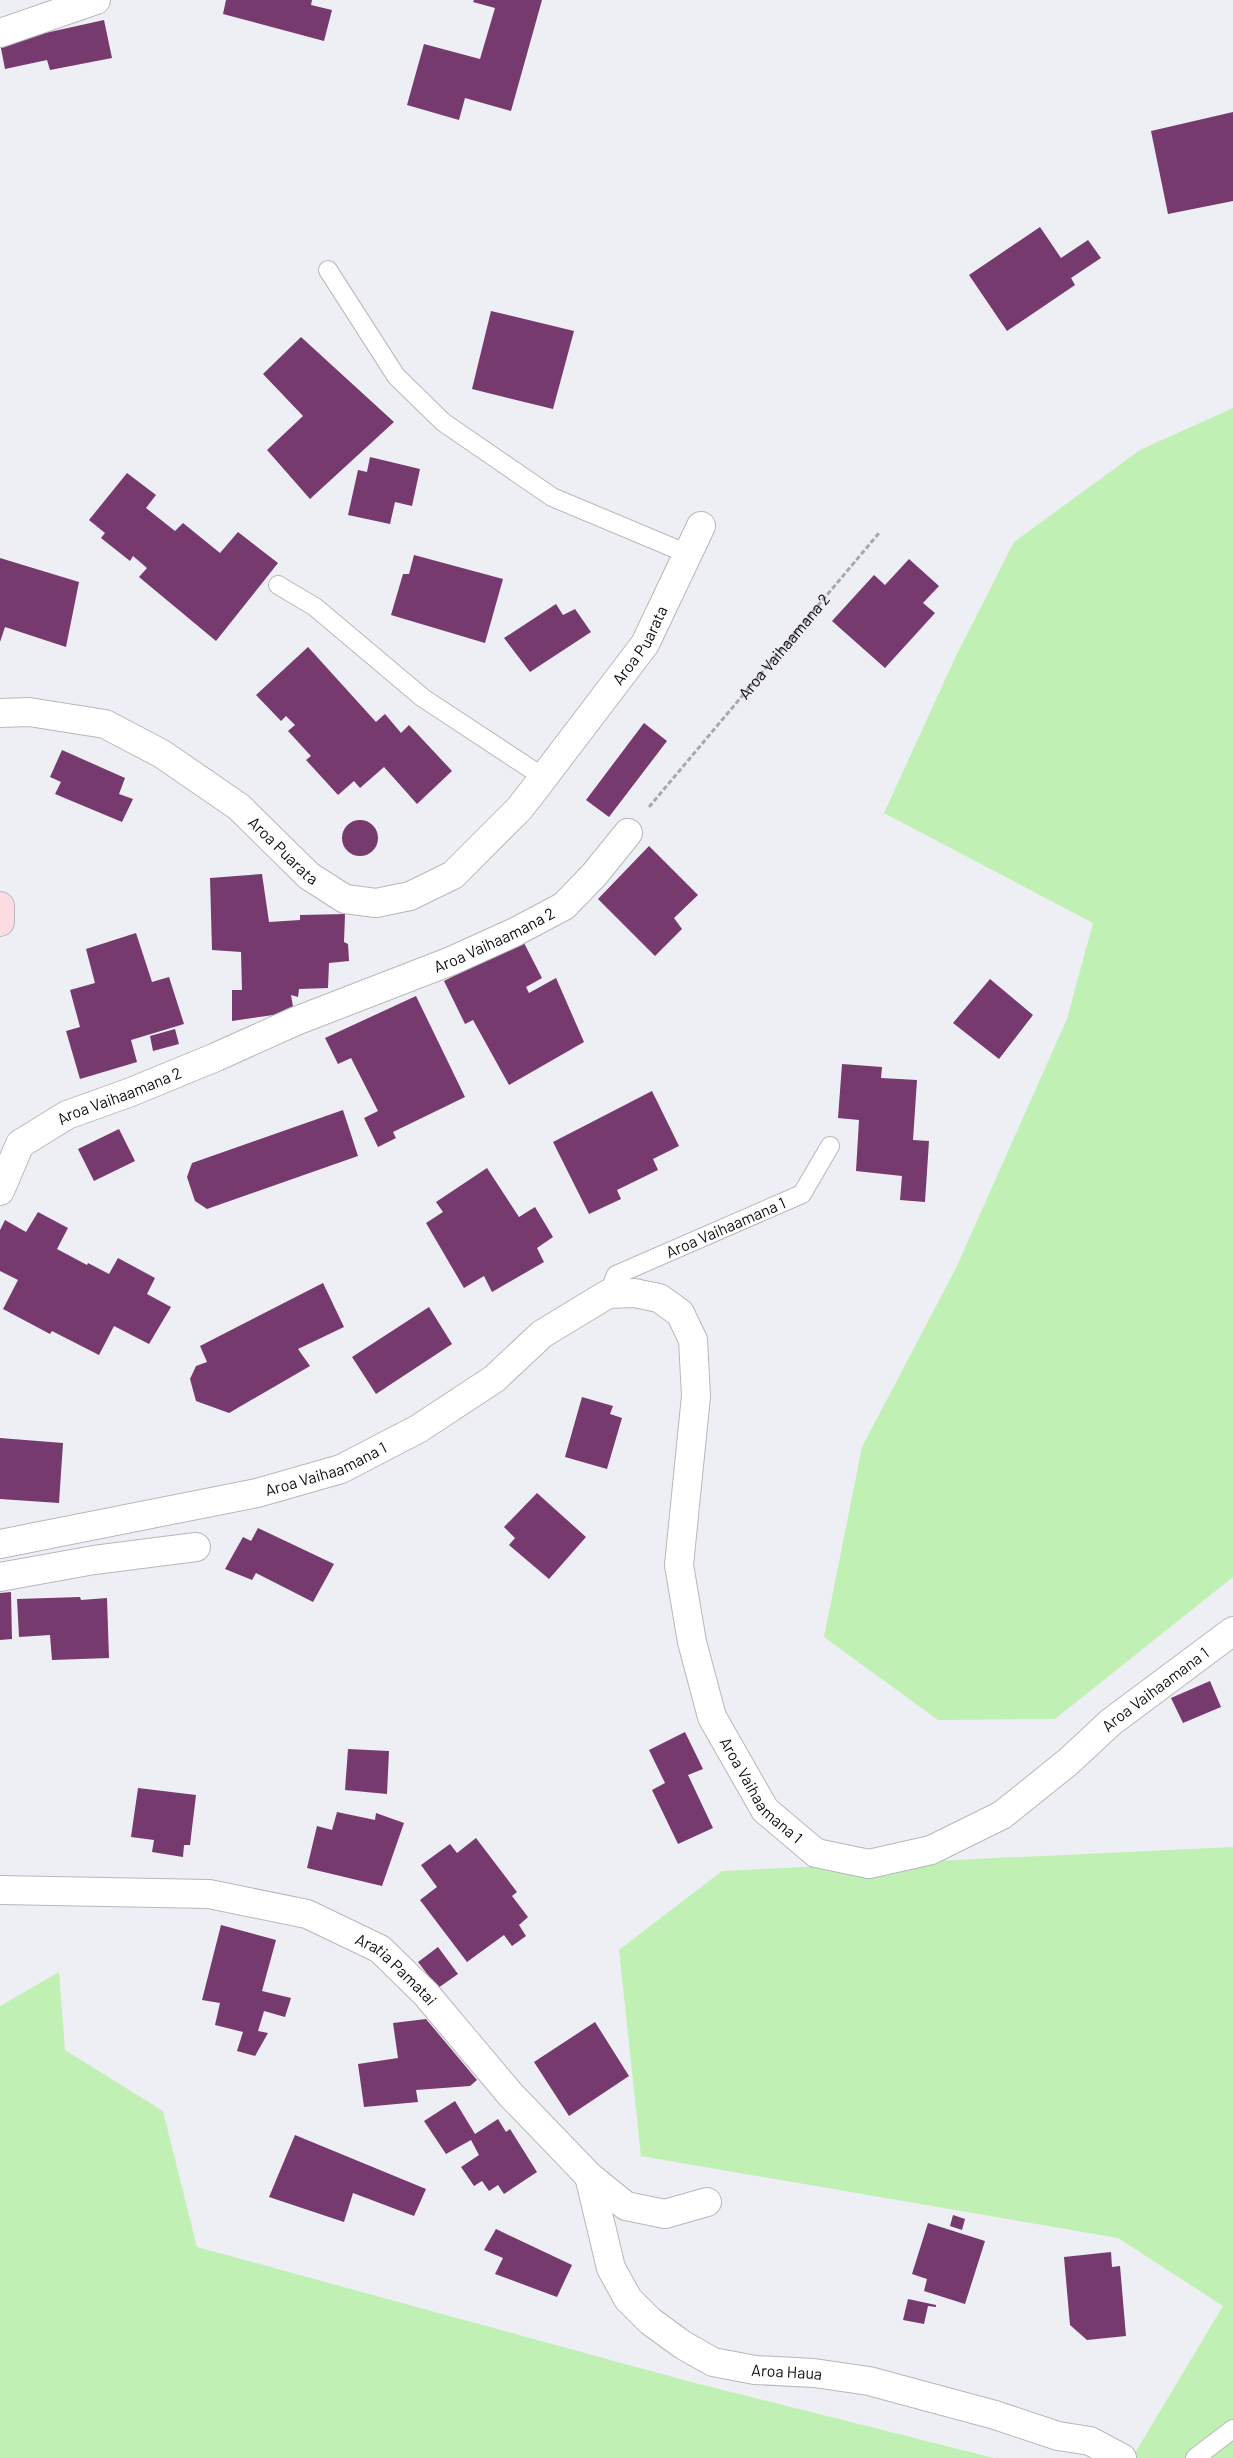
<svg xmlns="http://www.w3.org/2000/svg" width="1233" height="2458" viewBox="0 0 1233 2458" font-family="Barlow,sans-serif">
<rect width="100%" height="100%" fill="#eeeef5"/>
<!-- green -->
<path fill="#c1f0b4" d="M 1233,408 L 1233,1577 L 1055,1719 L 938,1720 L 824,1637 L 862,1447 L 956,1268 L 1067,1019 L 1093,923 L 884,813 L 956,656 L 1014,542 L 1140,450 Z
M 1233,1847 L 1233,2458 L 1132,2458 L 1223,2306 L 1118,2238 L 641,2156 L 619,1950 L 722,1871 Z
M 59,1972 L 65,2050 L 163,2111 L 197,2247 L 691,2382 L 994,2458 L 0,2458 L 0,2006 Z"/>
<!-- building -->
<path fill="#763a6f" d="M 226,0 L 312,0 L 311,5 L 332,10 L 324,41 L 223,14 Z
M 474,0 L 542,0 L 511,111 L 465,98 L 459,120 L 407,105 L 424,44 L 480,59 L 495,8 L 473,2 Z
M 104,20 L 112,58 L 50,70 L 47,60 L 5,69 L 0,43 Z
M 1233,112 L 1233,201 L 1168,214 L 1151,131 Z
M 1040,227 L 1061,258 L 1088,240 L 1101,258 L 1071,278 L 1075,285 L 1007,331 L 969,275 Z
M 491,311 L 574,331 L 553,409 L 472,389 Z
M 301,337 L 394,422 L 310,499 L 267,450 L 303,416 L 263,374 Z
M 370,457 L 420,469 L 412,506 L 395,502 L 390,524 L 348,515 L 358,470 L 367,472 Z
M 127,473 L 156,495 L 146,508 L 175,531 L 183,523 L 220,553 L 238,532 L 278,563 L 216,641 L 139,577 L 147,568 L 133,556 L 130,561 L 101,538 L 105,533 L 89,520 Z
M 414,555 L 503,579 L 485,643 L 391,615 L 403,574 L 409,574 Z
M 0,558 L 79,582 L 66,647 L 5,627 L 0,642 Z
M 909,559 L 939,586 L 923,603 L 935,613 L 885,668 L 832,621 L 874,575 L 885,585 Z
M 556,604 L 563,615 L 575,609 L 591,632 L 530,672 L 504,638 Z
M 308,647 L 376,722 L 385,714 L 401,733 L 409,725 L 452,771 L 417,804 L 384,767 L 360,788 L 354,781 L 338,795 L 306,760 L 311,756 L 288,731 L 295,725 L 286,716 L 281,721 L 256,695 Z
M 644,723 L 667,741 L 609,817 L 586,800 Z
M 62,750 L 125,778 L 119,794 L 133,799 L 122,822 L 55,794 L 61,782 L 50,777 Z
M342 838a18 18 0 1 1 36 0a18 18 0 1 1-36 0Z
M 649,846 L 698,895 L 674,918 L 682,929 L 655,956 L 598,899 Z
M 262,874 L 269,922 L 300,920 L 300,915 L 345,914 L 344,942 L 348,944 L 349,961 L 329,963 L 328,988 L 299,989 L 298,997 L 291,995 L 294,1012 L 232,1021 L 232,990 L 242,990 L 241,952 L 212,950 L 210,878 Z
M 136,933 L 152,982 L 169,977 L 184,1024 L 131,1040 L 137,1062 L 80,1079 L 66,1031 L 80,1027 L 70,990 L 95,983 L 86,949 Z
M 523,941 L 542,978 L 526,987 L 529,993 L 556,978 L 584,1042 L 509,1085 L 473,1020 L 465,1024 L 444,981 Z
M 990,979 L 1033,1015 L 999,1059 L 953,1023 Z
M 416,996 L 465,1097 L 393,1132 L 396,1138 L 378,1147 L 364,1118 L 378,1111 L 351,1058 L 338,1064 L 325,1038 Z
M 175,1029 L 179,1044 L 153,1051 L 150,1036 Z
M 842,1064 L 882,1067 L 881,1078 L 917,1080 L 913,1140 L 929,1141 L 925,1202 L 900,1200 L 902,1176 L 856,1171 L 859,1120 L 838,1118 Z
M 652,1091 L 679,1146 L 653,1159 L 658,1170 L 617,1190 L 621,1199 L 589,1214 L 553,1142 Z
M 343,1110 L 358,1156 L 207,1209 L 195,1201 L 187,1177 L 192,1163 Z
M 119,1129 L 135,1161 L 94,1181 L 78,1149 Z
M 487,1168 L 519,1217 L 535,1207 L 553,1237 L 537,1248 L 544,1262 L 492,1292 L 484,1276 L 464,1288 L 426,1223 L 443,1212 L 436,1202 Z
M 38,1212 L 68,1228 L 57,1249 L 87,1265 L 88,1263 L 109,1274 L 118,1258 L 155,1278 L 147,1294 L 171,1307 L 149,1344 L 114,1326 L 99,1355 L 52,1331 L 50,1334 L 3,1309 L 18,1280 L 0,1271 L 0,1230 L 5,1220 L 26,1232 Z
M 323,1283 L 344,1327 L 298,1349 L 310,1366 L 229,1413 L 196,1401 L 190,1379 L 196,1366 L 207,1362 L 200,1346 Z
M 429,1307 L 452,1344 L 376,1394 L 352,1357 Z
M 582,1397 L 613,1406 L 610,1414 L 622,1418 L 607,1469 L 565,1457 Z
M 0,1438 L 63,1443 L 59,1503 L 0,1499 Z
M 537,1493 L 586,1537 L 549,1579 L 509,1545 L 515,1538 L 504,1527 Z
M 258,1528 L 334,1564 L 313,1602 L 256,1573 L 252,1580 L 225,1569 L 243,1537 L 251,1541 Z
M 11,1592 L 12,1639 L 0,1640 L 0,1593 Z
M 80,1597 L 81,1600 L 107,1598 L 109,1658 L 52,1660 L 50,1635 L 19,1637 L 17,1599 Z
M 1210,1681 L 1221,1707 L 1183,1723 L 1171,1698 Z
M 685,1732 L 703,1769 L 688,1775 L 713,1828 L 678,1844 L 652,1790 L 665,1783 L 649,1750 Z
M 348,1749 L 389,1751 L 387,1794 L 345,1790 Z
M 138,1788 L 196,1795 L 190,1845 L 184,1845 L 183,1857 L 152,1852 L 154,1840 L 131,1837 Z
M 337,1812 L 375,1820 L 376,1813 L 404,1823 L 382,1886 L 307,1868 L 317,1826 L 332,1830 Z
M 476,1838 L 517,1892 L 512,1896 L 528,1917 L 519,1925 L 526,1936 L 512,1946 L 504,1935 L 467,1962 L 420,1900 L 437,1887 L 421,1865 L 450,1844 L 457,1853 Z
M 221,1925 L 276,1940 L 262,1991 L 291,1998 L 285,2017 L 264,2011 L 258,2031 L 268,2033 L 255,2056 L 237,2051 L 243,2032 L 215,2025 L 220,2003 L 202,2000 Z
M 438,1947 L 458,1974 L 438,1988 L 418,1962 Z
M 426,2019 L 477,2080 L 470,2086 L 416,2090 L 418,2102 L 364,2107 L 358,2064 L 398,2058 L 393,2023 Z
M 595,2022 L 629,2076 L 569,2116 L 534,2062 Z
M 455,2101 L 475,2134 L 498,2119 L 506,2132 L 510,2129 L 537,2172 L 504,2194 L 498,2185 L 489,2191 L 482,2181 L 474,2186 L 461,2167 L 479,2155 L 471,2140 L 446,2154 L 424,2121 Z
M 295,2135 L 426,2189 L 414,2216 L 353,2193 L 344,2222 L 269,2197 Z
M 953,2215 L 965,2219 L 962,2230 L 950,2226 Z
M 928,2223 L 985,2241 L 965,2304 L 924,2291 L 927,2279 L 912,2274 Z
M 496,2229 L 572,2265 L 557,2297 L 495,2274 L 503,2258 L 484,2250 Z
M 1111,2252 L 1112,2267 L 1120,2266 L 1126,2336 L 1087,2340 L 1070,2325 L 1064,2257 Z
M 908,2299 L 936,2305 L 936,2307 L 928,2306 L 924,2324 L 903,2320 Z"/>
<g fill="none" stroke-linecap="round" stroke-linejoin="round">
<defs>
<g id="lane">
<path d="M 328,270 L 396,376 L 443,422 L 552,497 L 688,554"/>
<path d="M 278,585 L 315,607 L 423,698 L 543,777"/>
<path id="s2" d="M 608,1294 L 616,1275 L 802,1194 L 830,1146"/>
<path d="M 1195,2458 L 1233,2429"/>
</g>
<g id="street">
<path d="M 0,33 L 96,0"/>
<path id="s3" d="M 0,713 L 29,712 L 105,724 L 162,754 L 239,807 L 309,876 L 345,899 L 376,903 L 410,896 L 453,875 L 519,809 L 537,786 L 645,644 L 701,526"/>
<path id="s4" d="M 0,1191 L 20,1144 L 67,1115 L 131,1092 L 216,1057 L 296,1021 L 451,961 L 515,932 L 564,906 L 594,875 L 628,833"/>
<path id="s5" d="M 0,1544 L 257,1493 L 341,1469 L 418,1429 L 494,1379 L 542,1334 L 608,1294 L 634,1293 L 659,1298 L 680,1313 L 693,1340 L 696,1396 L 679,1565 L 692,1642 L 712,1717 L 765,1810 L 816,1853 L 869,1864 L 931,1850 L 1002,1815 L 1068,1762 L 1111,1722 L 1233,1631"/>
<path d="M 0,1577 L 94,1560 L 196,1547"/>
<path id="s6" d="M 0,1890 L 209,1894 L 307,1914 L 380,1949 L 426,1994 L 510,2094 L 589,2176 L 626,2206 L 665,2214 L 707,2202"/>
<path id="s7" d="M 589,2176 L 611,2268 L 628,2299 L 650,2321 L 683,2345 L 713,2362 L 755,2370 L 814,2373 L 869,2381 L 995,2415 L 1058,2436 L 1090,2441 L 1122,2458"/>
</g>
<path id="secondary" d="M 0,906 L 0,922"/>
</defs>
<!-- lane casing -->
<use href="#lane" stroke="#b7b7bd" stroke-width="20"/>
<!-- street casing -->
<use href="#street" stroke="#b7b7bd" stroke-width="30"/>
<!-- secondary casing -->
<use href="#secondary" stroke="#b7b7bd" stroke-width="30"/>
<!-- path -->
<path stroke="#a8a8ad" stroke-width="3" stroke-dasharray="5 2.5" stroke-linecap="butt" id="s1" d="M 649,807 L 879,533"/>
<!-- lane -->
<use href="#lane" stroke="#fff" stroke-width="18"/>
<!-- street -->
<use href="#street" stroke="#fff" stroke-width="28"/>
<!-- secondary -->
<use href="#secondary" stroke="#fddbe2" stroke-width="28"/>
</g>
<g text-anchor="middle" stroke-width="5" stroke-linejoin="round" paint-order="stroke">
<!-- street labels -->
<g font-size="16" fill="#0c0c0e" stroke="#fbfcfe">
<text dy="6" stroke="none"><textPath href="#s3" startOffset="816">Aroa Puarata</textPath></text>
<text dy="6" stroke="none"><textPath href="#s1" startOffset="210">Aroa Vaihaamana 2</textPath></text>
<text dy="6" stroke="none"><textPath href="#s3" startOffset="326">Aroa Puarata</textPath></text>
<text dy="6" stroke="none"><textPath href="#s4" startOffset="568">Aroa Vaihaamana 2</textPath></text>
<text dy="6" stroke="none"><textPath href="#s4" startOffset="162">Aroa Vaihaamana 2</textPath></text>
<text dy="6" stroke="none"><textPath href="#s2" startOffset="140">Aroa Vaihaamana 1</textPath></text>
<text dy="6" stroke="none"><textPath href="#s5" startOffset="335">Aroa Vaihaamana 1</textPath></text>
<text dy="6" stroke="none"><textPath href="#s5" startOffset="1728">Aroa Vaihaamana 1</textPath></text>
<text dy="6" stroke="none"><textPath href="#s5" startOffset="1248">Aroa Vaihaamana 1</textPath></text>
<text dy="6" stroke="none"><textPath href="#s6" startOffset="415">Aratia Pamatai</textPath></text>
<text dy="6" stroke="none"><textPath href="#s7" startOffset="311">Aroa Haua</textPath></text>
</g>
</g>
</svg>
